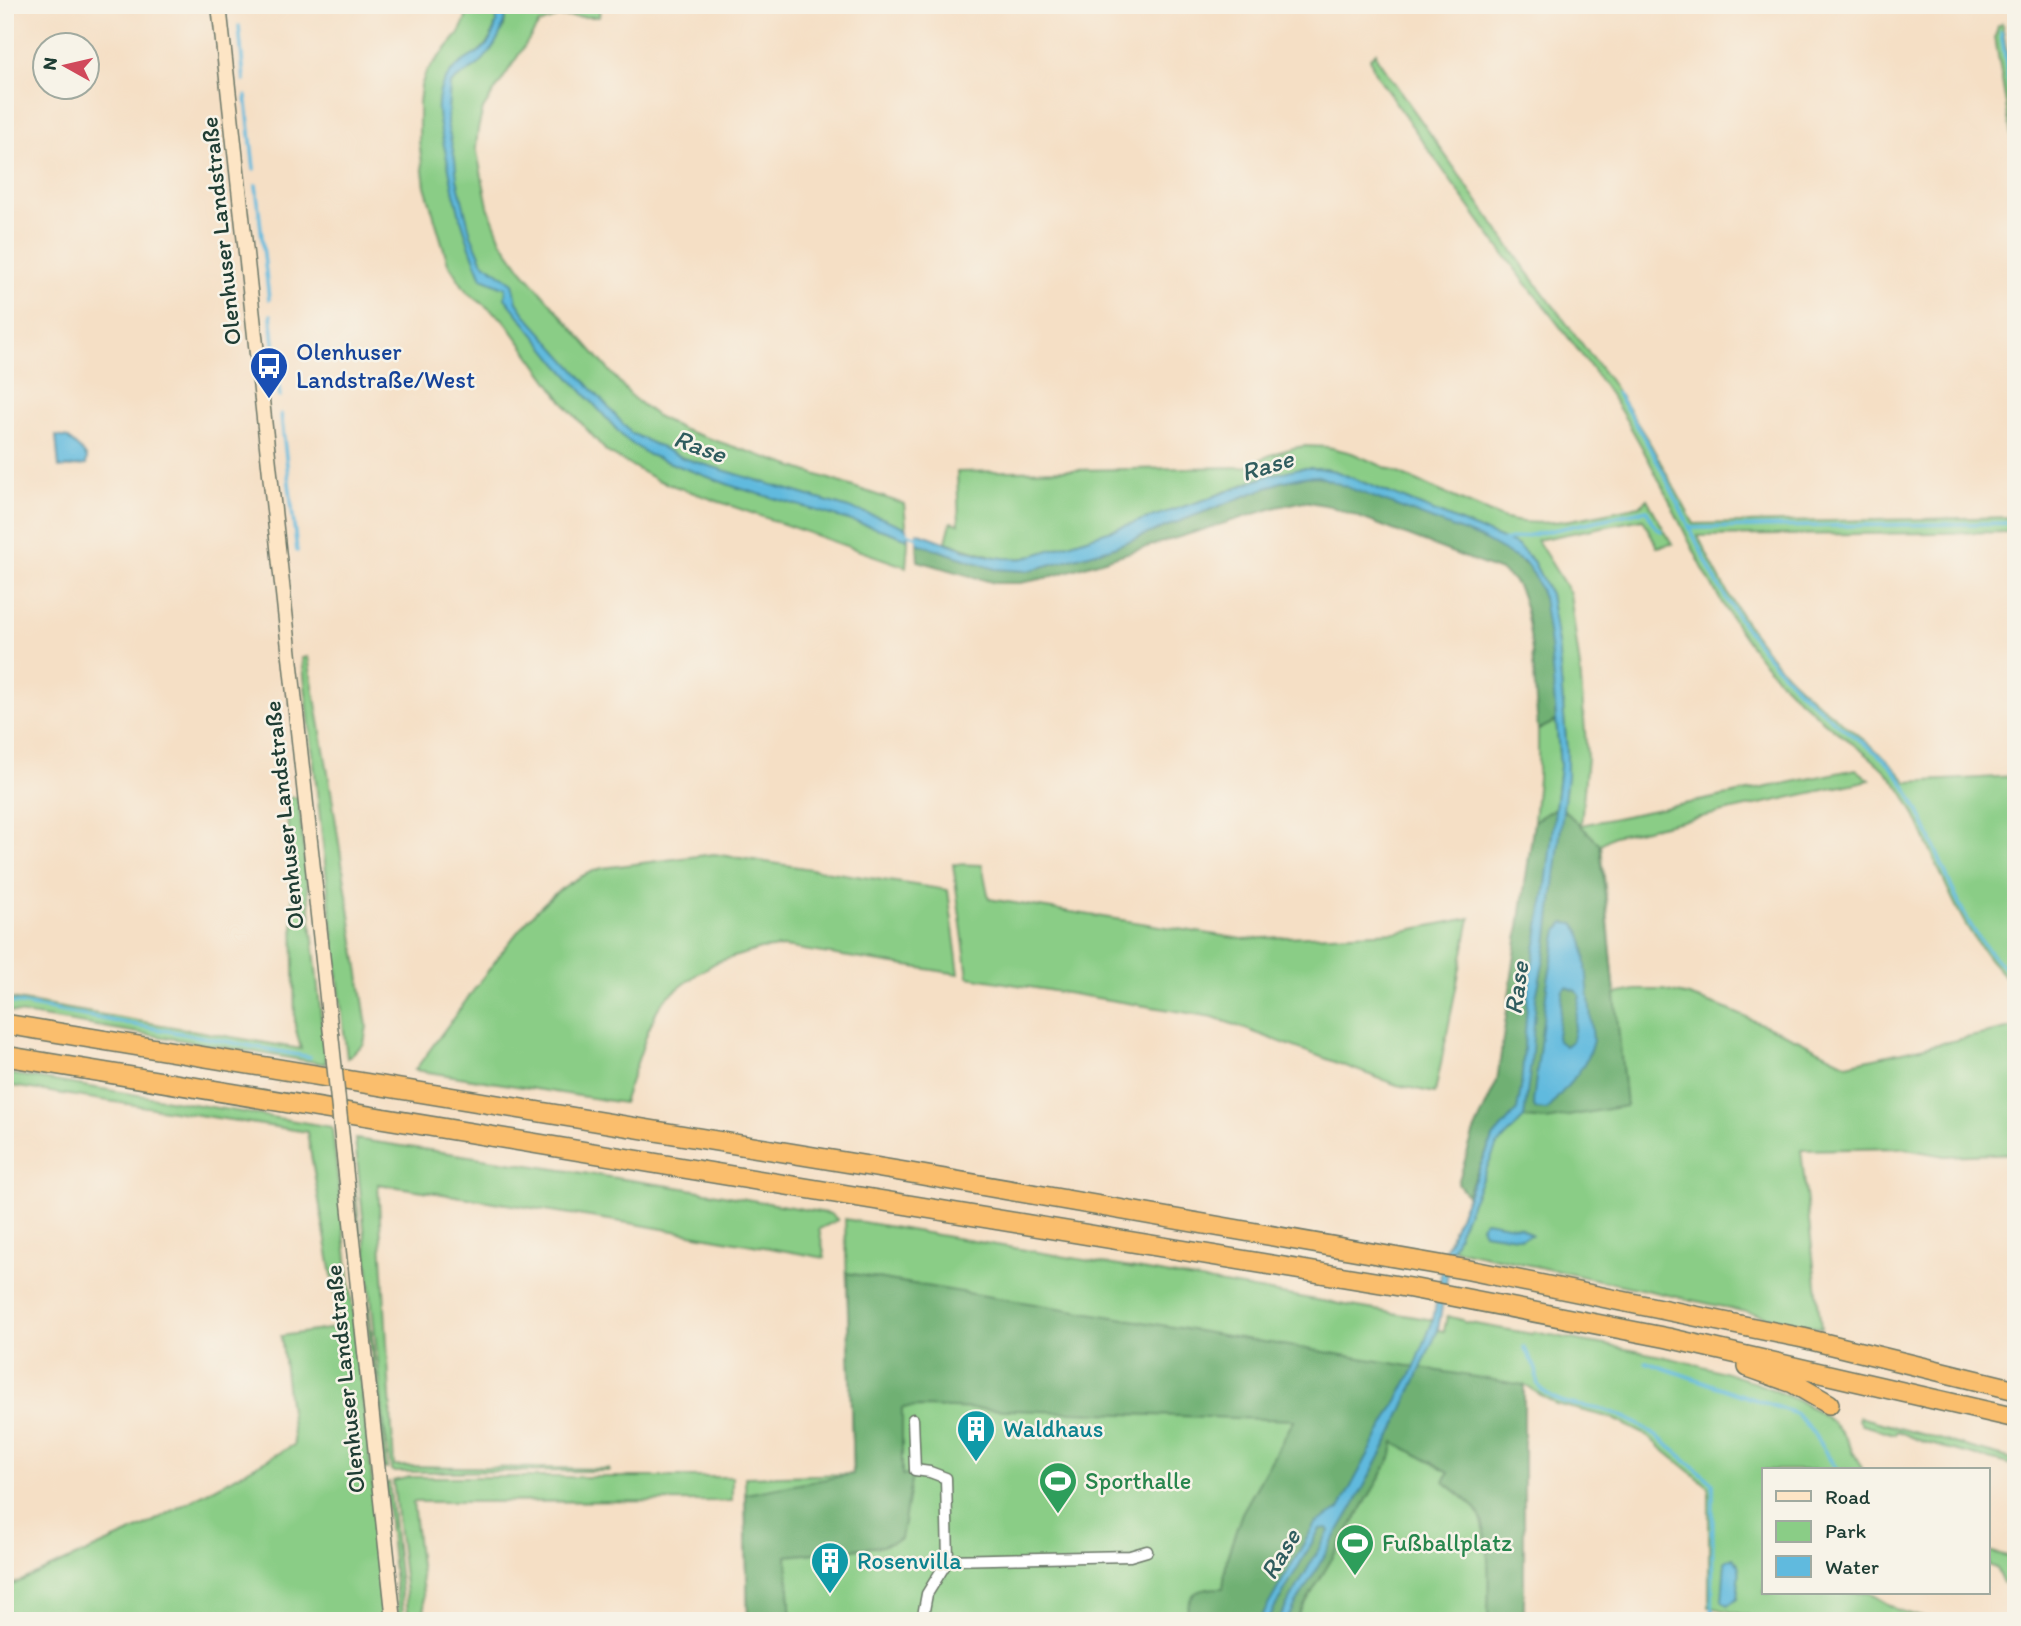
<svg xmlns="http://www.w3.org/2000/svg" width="2021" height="1626" viewBox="0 0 2021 1626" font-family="Itim,sans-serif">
<rect width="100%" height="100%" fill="#f7f3e8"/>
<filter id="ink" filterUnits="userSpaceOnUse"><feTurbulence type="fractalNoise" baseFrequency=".0143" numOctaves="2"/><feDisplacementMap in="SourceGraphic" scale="14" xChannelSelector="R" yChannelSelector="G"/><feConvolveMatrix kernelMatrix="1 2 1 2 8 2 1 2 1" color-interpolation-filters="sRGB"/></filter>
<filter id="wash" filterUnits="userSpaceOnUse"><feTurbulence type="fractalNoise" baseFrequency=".00686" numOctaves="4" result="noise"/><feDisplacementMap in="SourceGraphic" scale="28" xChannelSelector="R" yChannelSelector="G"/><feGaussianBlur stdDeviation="1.57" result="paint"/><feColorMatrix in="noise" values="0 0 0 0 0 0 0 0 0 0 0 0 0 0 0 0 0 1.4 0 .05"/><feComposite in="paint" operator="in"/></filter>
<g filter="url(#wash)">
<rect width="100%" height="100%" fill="#f5dfc5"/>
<!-- green -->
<path fill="#8acd86" stroke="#54855d" stroke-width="2" d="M 469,5 L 498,5 C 496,40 486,49 458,67 L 455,79 L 478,64 L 504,26 L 507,5 L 600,5 L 599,17 L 558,17 L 539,24 L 483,109 L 478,129 L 476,147 L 488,206 L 501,240 L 522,270 L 633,398 L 658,417 L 684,430 L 904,504 L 908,543 L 906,567 L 657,480 L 607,452 L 567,407 L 504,320 L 467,292 L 448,263 L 425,186 L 419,141 L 419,103 L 421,86 L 426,72 L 458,35 L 465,21 Z
M 2002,23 L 2016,111 L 2016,166 L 1995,37 L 1998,26 Z
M 1376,52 L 1377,58 L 1524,267 L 1613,385 L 1651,445 L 1694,524 L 2016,517 L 2016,532 L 1698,536 C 1725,592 1756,648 1803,690 C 1838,722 1878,746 1907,782 L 2016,776 L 2016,987 C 1971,947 1953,902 1930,849 C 1920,827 1911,802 1896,783 C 1878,761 1854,745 1832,728 C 1803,704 1774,678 1752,648 C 1697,575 1669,487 1620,410 C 1589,361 1551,316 1515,269 C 1466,204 1420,138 1374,71 L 1370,58 Z
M 1304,446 L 1328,447 L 1352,453 L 1502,518 C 1547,531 1595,514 1640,506 L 1647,499 L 1672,544 L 1657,547 L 1643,519 L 1537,540 L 1570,593 L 1580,668 L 1587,757 L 1581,825 L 1856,769 L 1870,780 L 1614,836 L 1601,844 L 1615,994 L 1636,990 L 1663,990 L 1689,996 L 1729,1010 L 1799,1040 L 1847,1064 L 2016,1027 L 2016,1153 L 1945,1156 L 1900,1148 L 1801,1150 L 1821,1328 L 1446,1247 L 1492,1139 L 1554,809 L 1534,821 L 1538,778 L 1538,730 L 1556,721 L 1560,766 L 1555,808 L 1567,776 L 1567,753 L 1558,644 L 1550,594 L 1533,561 L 1517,545 L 1335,471 C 1287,461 1239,488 1195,503 C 1138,522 1082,541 1025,558 L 1005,560 L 946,542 L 951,522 L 959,524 L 957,472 L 1246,467 C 1265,456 1282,449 1304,446 Z
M 308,657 L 330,784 L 367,1026 L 364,1044 L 347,1058 L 302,658 Z
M 298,797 L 326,1064 L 5,1011 L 5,998 L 301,1049 L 295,1026 L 293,907 L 286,798 Z
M 714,854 L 948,890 L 959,974 L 784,947 L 760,949 L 717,962 L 697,974 L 665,999 L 657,1010 L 648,1031 L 623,1103 L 415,1070 C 436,1041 458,1012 479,983 C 512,939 546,885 602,868 Z
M 953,864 L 982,865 L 989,899 L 1242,939 L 1398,932 L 1470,918 L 1435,1093 L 1397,1085 L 1213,1017 L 968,977 Z
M 5,1073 L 332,1127 L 388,1621 L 5,1621 L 5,1588 L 139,1529 L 294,1445 L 281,1336 L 341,1327 L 307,1132 L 5,1085 Z
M 355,1139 L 683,1188 L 831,1214 L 838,1220 L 819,1229 L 825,1258 L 635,1224 L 378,1184 L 394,1466 L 609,1469 L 609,1471 L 394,1472 L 391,1470 L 385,1432 Z
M 353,1179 L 354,1179 L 387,1469 L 383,1468 Z
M 845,1219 L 1433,1320 L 1438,1330 L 1444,1331 L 1447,1316 L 1463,1320 L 1464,1322 L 1532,1334 L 1534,1332 C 1613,1347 1695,1358 1769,1388 C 1788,1396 1810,1405 1827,1418 C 1844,1431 1853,1452 1863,1470 L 1764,1470 L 1764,1593 L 1869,1593 L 1898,1610 L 1934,1621 L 1772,1621 L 1709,1607 L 1709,1487 L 1644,1434 L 1612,1418 L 1556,1404 L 1524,1385 L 1524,1621 L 748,1621 L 745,1477 L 853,1474 Z
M 1859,1417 L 2016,1460 L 2016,1466 L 1926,1443 L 1897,1431 L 1895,1434 L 1862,1425 L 1858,1420 Z
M 410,1477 L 732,1477 L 732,1501 L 413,1502 L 426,1621 L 409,1621 L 393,1481 Z
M 389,1482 L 404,1621 L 399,1621 L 385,1484 Z
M 1988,1551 L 2016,1558 L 2016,1587 L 2003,1584 L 1996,1568 L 1988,1565 Z"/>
<!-- forest -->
<path fill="#6fb073" stroke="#477654" stroke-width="2" d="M 1318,476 C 1361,491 1511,540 1533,573 C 1554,605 1553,682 1556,721 L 1538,730 C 1535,698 1533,605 1515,583 C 1512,579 1507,575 1503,572 L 1330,506 L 1304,501 L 1277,507 L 1046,578 L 1020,583 L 995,583 L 918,561 L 917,543 L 995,569 L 1027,571 L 1111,548 L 1281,482 L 1302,477 Z
M 1555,808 L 1563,809 L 1600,844 L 1626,1106 L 1546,1120 L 1524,1118 L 1518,1110 L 1492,1139 L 1467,1195 L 1458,1183 L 1473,1134 L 1497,1081 L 1534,821 Z
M 847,1273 L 1524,1385 L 1524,1621 L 1488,1621 C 1488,1593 1493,1528 1474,1507 C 1465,1498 1454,1490 1444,1482 L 1449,1472 L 1394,1442 L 1392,1455 L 1381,1476 L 1295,1621 L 1186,1621 C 1188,1592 1195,1588 1223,1588 L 1227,1557 L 1242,1513 L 1294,1420 L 922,1407 L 902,1408 L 902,1475 L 912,1476 L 901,1539 L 882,1546 L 787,1556 L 791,1621 L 748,1621 L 745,1494 L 853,1474 Z"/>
<!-- water -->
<path fill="#60bade" stroke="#407c89" stroke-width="2" fill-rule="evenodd" d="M 498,5 L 507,5 C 505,29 496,48 478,65 C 469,72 458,76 450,85 L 447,123 L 455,159 L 457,179 L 471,235 L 483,262 L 513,283 L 517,302 L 525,314 L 631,433 L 683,458 L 882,518 L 907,528 L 908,539 L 886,531 L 735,487 L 649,455 L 625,439 L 557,363 L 505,298 L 506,288 L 482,278 C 466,240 455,204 448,164 C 444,139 429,104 445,80 C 468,45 495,65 498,5 Z
M 56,436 L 68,438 C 74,445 83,451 87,458 L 86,465 L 59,468 Z
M 1300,468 L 1318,468 L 1335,471 L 1517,545 L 1533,561 L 1550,594 L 1558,644 L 1567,753 L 1567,776 L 1547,945 L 1536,998 L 1531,1064 L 1524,1118 L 1496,1147 L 1452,1248 L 1438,1330 L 1390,1438 L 1353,1507 L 1286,1621 L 1278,1621 L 1329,1531 L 1327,1528 L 1320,1529 L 1267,1621 L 1259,1621 L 1315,1524 L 1339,1509 L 1415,1367 L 1433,1320 L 1446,1247 L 1492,1139 L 1517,1110 L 1521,1088 L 1528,990 L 1546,885 L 1560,766 L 1550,646 L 1543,597 L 1534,575 L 1525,563 L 1480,538 L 1318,476 L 1302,477 L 1281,482 L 1111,548 L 1027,571 L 995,569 L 917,543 L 917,532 C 952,544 988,562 1025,558 L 1207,499 L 1270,475 Z
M 1564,923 L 1575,924 L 1580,931 L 1584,945 L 1593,1040 C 1587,1070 1565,1087 1547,1110 L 1535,1109 L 1533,1102 L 1547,986 L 1558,930 ZM 1567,987 L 1576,991 L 1580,995 L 1572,1041 L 1565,1046 L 1558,1041 L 1557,1036 L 1563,990 Z
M 1485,1221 L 1520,1227 L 1531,1235 L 1522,1238 L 1484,1232 L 1481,1226 Z
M 1733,1557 C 1744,1566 1738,1584 1737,1598 L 1729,1605 L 1726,1604 L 1722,1600 L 1725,1561 Z"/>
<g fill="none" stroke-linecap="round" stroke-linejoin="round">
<!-- stream -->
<path stroke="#60bade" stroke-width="3.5" d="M 236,5 L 237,11
M 239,26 L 244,80
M 2001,32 L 2016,130
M 246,96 L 254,169
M 256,185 L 269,299
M 271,315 L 280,397
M 1616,392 C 1631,416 1646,440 1659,465 C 1690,524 1714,590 1756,642 C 1779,672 1806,698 1835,722 C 1858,741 1886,755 1902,781 C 1942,843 1953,931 2016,977
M 281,414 L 297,551
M 1690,528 L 2016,523
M 905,532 L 920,538
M 1503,541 L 1647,510 L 1653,524 L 1661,531
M 5,1001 L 310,1057
M 1524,1347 C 1527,1354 1534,1363 1536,1370 C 1538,1378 1535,1384 1542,1390 C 1563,1409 1593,1404 1617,1414 C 1653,1428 1684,1459 1713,1483 L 1712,1621
M 1646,1362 L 1797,1414 L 1813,1433 L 1837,1470"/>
</g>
</g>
<g filter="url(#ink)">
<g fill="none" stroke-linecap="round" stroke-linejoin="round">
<defs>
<path id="street" d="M 913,1419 L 915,1470 L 930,1472 L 946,1478 L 948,1560 L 927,1594 L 922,1621
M 948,1560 L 1130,1556 L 1147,1551"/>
<path id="secondary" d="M 219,5 L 331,1034
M 345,1166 L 394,1621"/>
<path id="highway" d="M 5,1024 L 905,1172 L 1469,1270 L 1803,1338 L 2016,1390
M 5,1056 L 1411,1288 L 1668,1338 L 2016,1418
M 1748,1367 L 1793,1383 L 1829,1404"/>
</defs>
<!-- street casing -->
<use href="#street" stroke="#6a7667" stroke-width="13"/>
<!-- secondary casing -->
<use href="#secondary" stroke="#6a7667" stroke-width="17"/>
<!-- highway casing -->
<use href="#highway" stroke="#6a7667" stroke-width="22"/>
<!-- street -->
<use href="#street" stroke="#fff" stroke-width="10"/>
<!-- secondary -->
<use href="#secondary" stroke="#fde5c5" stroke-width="14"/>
<!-- highway -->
<use href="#highway" stroke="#fabe6d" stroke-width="19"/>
<defs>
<path id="secondary-bridge" d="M 331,1034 L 345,1166"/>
</defs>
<!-- secondary-bridge casing -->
<use href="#secondary-bridge" stroke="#6a7667" stroke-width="17" stroke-linecap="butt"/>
<!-- secondary-bridge -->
<use href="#secondary-bridge" stroke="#fde5c5" stroke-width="14"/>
</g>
</g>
<!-- icons -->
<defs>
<symbol id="bus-pin" viewBox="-11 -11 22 30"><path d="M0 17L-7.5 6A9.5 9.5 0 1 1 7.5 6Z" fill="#1a4fb4" stroke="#f7f3e8"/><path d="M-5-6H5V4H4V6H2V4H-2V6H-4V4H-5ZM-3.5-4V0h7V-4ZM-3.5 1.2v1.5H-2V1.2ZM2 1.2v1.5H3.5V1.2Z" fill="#fff"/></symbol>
<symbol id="building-pin" viewBox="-11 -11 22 30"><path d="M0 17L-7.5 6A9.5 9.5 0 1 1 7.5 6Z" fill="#0f9aa8" stroke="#f7f3e8"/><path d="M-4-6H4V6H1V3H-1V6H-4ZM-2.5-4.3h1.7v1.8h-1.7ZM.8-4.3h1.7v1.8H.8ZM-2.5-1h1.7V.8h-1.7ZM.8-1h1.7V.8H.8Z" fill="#fff"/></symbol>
<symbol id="stadium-pin" viewBox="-11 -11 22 30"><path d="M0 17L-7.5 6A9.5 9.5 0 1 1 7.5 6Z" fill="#2e9e5b" stroke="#f7f3e8"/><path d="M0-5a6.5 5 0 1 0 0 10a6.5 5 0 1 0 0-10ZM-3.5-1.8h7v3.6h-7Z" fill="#fff"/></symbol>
</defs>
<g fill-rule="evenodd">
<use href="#bus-pin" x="247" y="344" width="44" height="60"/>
<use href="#building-pin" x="954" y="1407" width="44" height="60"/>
<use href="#stadium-pin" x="1036" y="1459" width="44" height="60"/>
<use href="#stadium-pin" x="1333" y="1521" width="44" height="60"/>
<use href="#building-pin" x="808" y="1539" width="44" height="60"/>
</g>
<g text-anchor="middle" stroke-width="5" stroke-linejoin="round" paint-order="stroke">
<!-- street labels -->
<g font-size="24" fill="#1f3d34" stroke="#f7f3e8">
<text transform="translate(221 231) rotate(-96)" y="8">Olenhuser Landstraße</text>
<text transform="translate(284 815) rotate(-96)" y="8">Olenhuser Landstraße</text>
<text transform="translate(345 1379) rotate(-96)" y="8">Olenhuser Landstraße</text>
</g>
<!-- transit labels -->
<g font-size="24" fill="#164399" stroke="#f7f3e8" text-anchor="start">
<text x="296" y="360">Olenhuser<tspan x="296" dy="28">Landstraße/West</tspan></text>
</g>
<!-- culture labels -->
<g font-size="24" fill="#0d838f" stroke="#f7f3e8" text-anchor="start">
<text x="1003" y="1437">Waldhaus</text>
<text x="857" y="1569">Rosenvilla</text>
</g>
<!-- leisure labels -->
<g font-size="24" fill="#27864d" stroke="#f7f3e8" text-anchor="start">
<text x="1085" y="1489">Sporthalle</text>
<text x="1382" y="1551">Fußballplatz</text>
</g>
<!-- water labels -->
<g font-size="26" font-style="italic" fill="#2f5c5e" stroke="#f7f3e8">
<text transform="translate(700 446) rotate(20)" y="9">Rase</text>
<text transform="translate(1267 465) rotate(-17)" y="9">Rase</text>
<text transform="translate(1516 988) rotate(-82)" y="9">Rase</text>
<text transform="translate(1280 1554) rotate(-59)" y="9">Rase</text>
</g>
</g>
<!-- margin -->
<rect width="2021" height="1626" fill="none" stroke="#f7f3e8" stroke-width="28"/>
<!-- legend -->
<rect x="1762" y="1468" width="228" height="126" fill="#f7f3e8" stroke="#a1aaa0" stroke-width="2"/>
<rect x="1776" y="1491" width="35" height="10" fill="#fde5c5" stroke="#a1aaa0" stroke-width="2"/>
<text x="1825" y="1504" font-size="21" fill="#1f3d34">Road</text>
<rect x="1776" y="1521" width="35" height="21" fill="#8acd86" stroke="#a1aaa0" stroke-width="2"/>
<text x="1825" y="1538" font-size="21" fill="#1f3d34">Park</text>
<rect x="1776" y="1556" width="35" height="21" fill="#60bade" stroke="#a1aaa0" stroke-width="2"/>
<text x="1825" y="1574" font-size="21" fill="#1f3d34">Water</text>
<!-- north arrow -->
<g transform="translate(66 66) rotate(278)"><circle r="33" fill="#f7f3e8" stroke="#a1aaa0" stroke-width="2"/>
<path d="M0-5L12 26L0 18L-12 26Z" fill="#d1495b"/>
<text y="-10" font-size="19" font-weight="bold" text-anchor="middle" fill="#1f3d34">N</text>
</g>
</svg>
